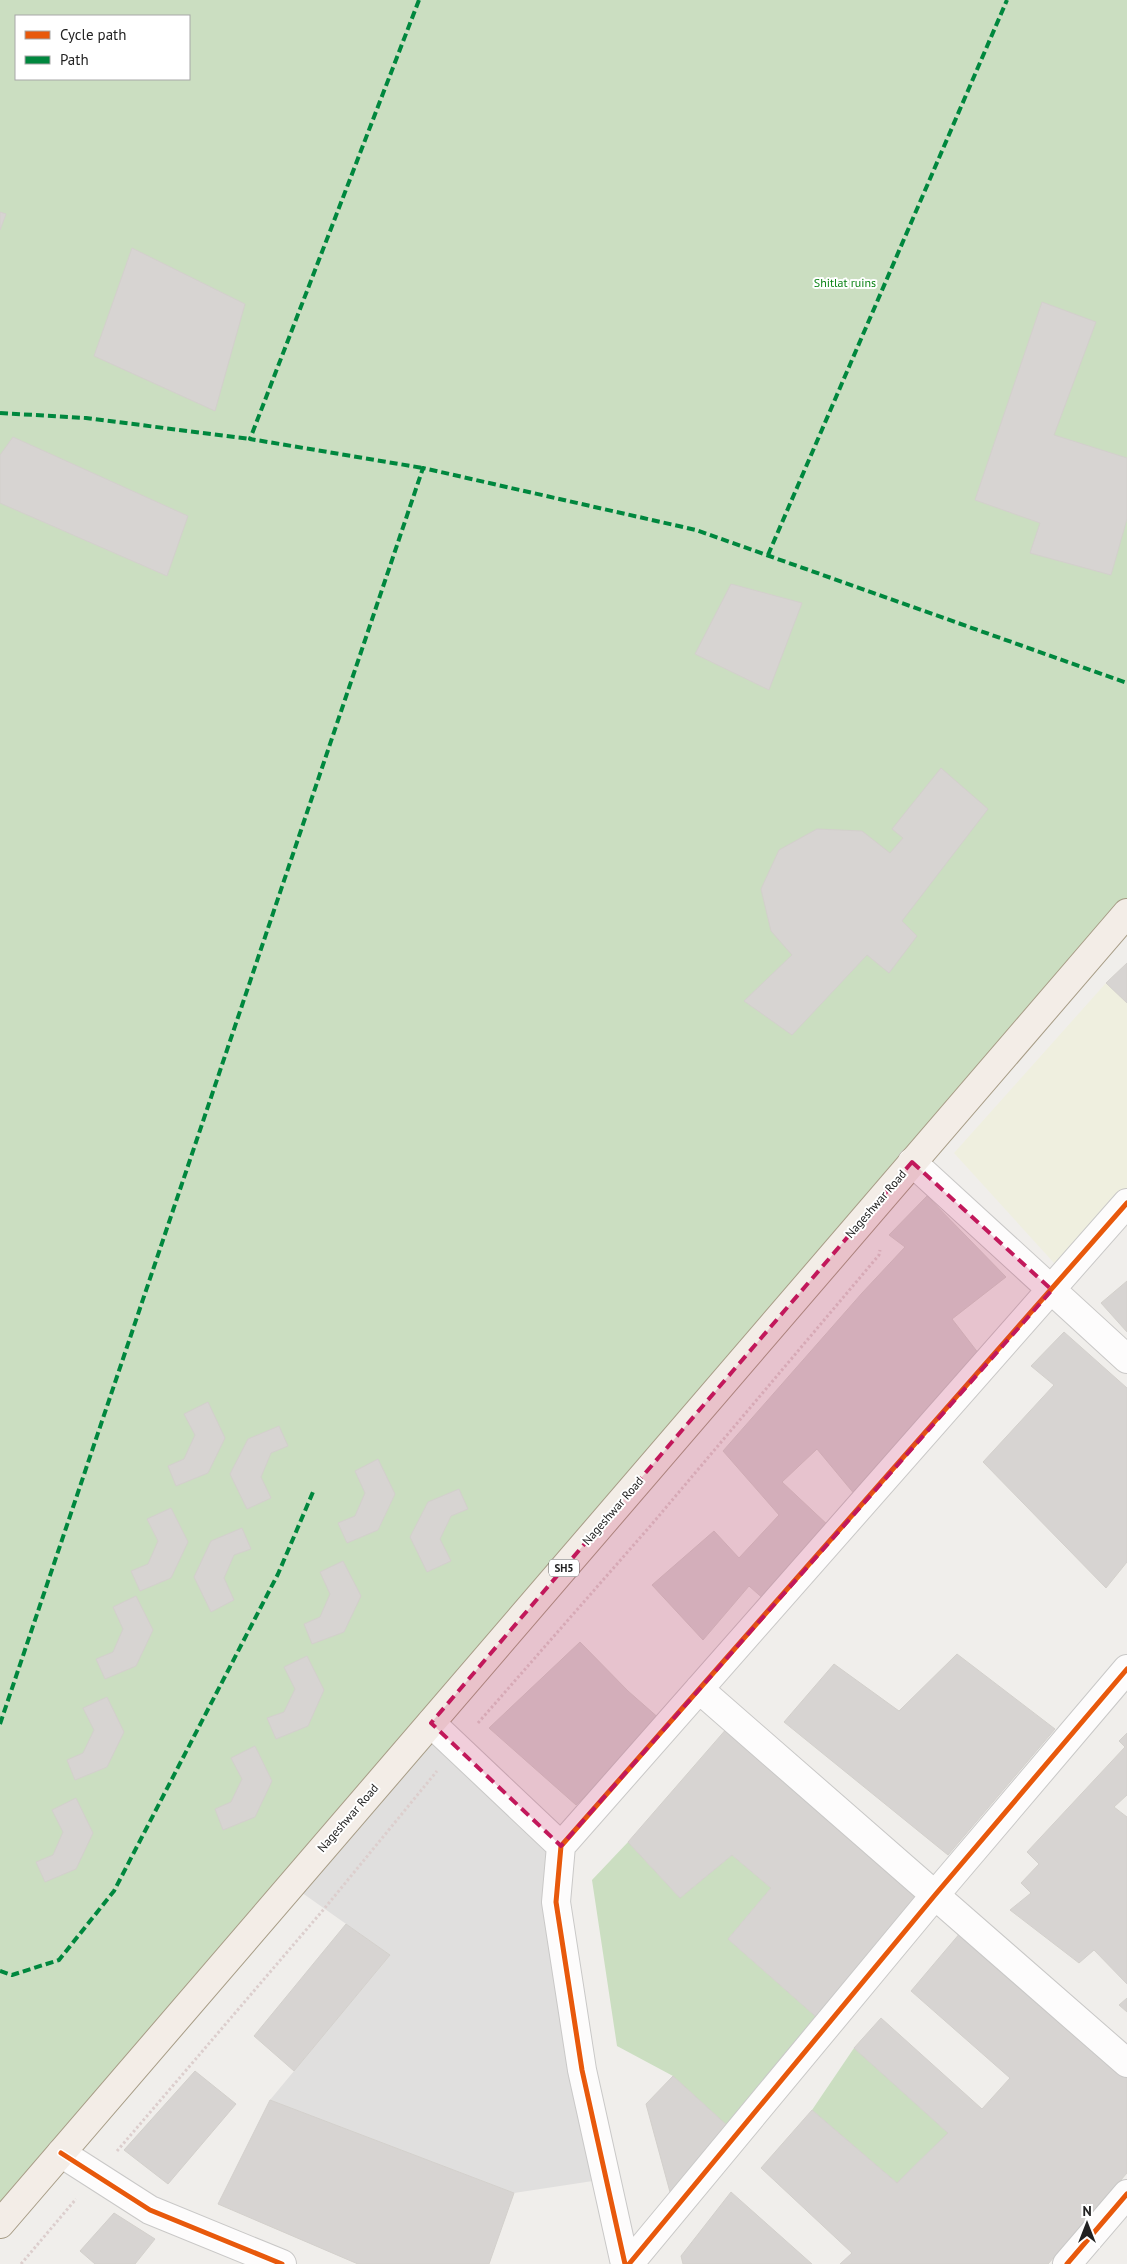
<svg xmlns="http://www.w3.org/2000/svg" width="1127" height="2264" viewBox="0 0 1127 2264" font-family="'PT Sans',sans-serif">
<rect width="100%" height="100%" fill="#f0eeeb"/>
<!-- farmland -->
<path fill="#efefdf" d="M 1106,983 L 1127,1003 L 1127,1203 L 1065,1275 L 954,1153 Z"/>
<!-- forest -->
<path fill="#cbdec1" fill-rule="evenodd" d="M 0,0 L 1127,0 L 1127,913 L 0,2224 ZM 16,16 L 189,16 L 189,79 L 16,79 Z
M 628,1842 L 680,1898 L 732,1855 L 771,1888 L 728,1939 L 822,2022 L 731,2129 L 673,2076 L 617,2046 L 592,1880 Z
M 854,2048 L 948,2133 L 897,2183 L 812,2110 Z"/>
<!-- parking -->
<path fill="#e0dfde" d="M 431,1723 L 561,1846 L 606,2179 L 514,2193 L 270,2100 L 390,1955 L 291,1885 Z"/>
<!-- building -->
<path fill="#d7d4d2" stroke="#d3d0cc" d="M 0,212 L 6,214 L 0,230 Z
M 132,248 L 245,304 L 215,411 L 94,356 Z
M 1042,302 L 1096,322 L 1054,435 L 1127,458 L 1127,519 L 1111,575 L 1030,553 L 1040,523 L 975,500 Z
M 13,437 L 188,516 L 167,576 L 0,503 L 0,455 Z
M 731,584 L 802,603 L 769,690 L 695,654 Z
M 941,768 L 988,809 L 902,921 L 917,936 L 889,973 L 867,955 L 792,1035 L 744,1001 L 792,955 L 771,931 L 761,889 L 779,850 L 817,829 L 862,831 L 890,853 L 903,838 L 892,829 Z
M 1127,963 L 1127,1003 L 1106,983 Z
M 927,1196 L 1006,1277 L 952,1319 L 979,1354 L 856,1496 L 817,1449 L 782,1482 L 830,1527 L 767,1602 L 749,1586 L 703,1640 L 652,1585 L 714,1531 L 739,1558 L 779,1515 L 723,1451 L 862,1293 L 905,1247 L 889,1235 Z
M 1127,1281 L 1127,1332 L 1101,1303 Z
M 1064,1332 L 1127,1388 L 1127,1562 L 1106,1588 L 983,1462 L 1054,1385 L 1031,1366 Z
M 208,1402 L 225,1438 L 208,1473 L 176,1486 L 168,1466 L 184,1459 L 195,1435 L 184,1414 Z
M 279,1426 L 288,1446 L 271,1453 L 261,1477 L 271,1498 L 247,1509 L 230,1474 L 248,1439 Z
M 378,1459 L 395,1494 L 378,1530 L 347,1543 L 338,1523 L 355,1516 L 365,1493 L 355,1471 Z
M 459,1489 L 468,1509 L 451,1516 L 440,1539 L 451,1561 L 427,1572 L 410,1537 L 428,1502 Z
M 171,1508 L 188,1542 L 171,1578 L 140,1591 L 131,1571 L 148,1564 L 158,1541 L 147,1519 Z
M 242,1528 L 251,1549 L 234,1555 L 224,1578 L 234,1600 L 211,1612 L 194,1577 L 211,1541 Z
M 343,1561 L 361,1596 L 344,1632 L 312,1644 L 304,1624 L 320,1617 L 330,1594 L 320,1572 Z
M 136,1596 L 153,1630 L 136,1666 L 105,1679 L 96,1659 L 113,1652 L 123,1629 L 113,1607 Z
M 580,1642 L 628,1691 L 661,1720 L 576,1805 L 489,1728 Z
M 957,1654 L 1055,1729 L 948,1855 L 784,1722 L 834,1664 L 899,1711 Z
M 307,1656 L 324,1690 L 308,1726 L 276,1739 L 267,1718 L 284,1712 L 295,1689 L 284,1667 Z
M 107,1697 L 124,1732 L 107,1767 L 75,1780 L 67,1760 L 83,1753 L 94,1730 L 83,1708 Z
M 728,1727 L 920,1897 L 822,2022 L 728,1939 L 771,1888 L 732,1855 L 680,1898 L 628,1842 Z
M 1127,1733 L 1127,1795 L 1114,1807 L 1127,1817 L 1127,1984 L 1094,1950 L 1079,1963 L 1010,1910 L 1031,1893 L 1021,1883 L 1039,1864 L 1027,1852 L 1125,1747 L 1119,1741 Z
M 255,1746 L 272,1781 L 255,1817 L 223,1830 L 215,1809 L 231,1802 L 242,1779 L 231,1758 Z
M 76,1798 L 93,1833 L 76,1869 L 45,1882 L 36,1862 L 53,1855 L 63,1832 L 52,1810 Z
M 346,1924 L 390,1955 L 294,2071 L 254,2036 Z
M 961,1932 L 1127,2073 L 1127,2173 L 1048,2264 L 840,2264 L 852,2253 L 761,2168 L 812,2110 L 897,2183 L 948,2133 L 854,2048 L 881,2018 L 982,2109 L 1010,2078 L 911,1991 Z
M 1127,1998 L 1127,2012 L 1119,2005 Z
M 195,2071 L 236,2104 L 168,2184 L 124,2150 Z
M 673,2076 L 731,2129 L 670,2192 L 646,2104 Z
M 270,2100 L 514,2193 L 489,2264 L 358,2264 L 218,2204 Z
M 731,2192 L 812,2264 L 683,2264 L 681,2256 Z
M 114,2213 L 155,2239 L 135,2264 L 95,2264 L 80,2251 Z"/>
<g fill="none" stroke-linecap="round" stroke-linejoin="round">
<defs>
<path id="street" d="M 912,1162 L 1127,1359
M 699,1689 L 1127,2063
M 431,1723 L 561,1846
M 61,2153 L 150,2210 L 282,2264
M 625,2264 L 582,2070 L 556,1902 L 561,1846 L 1127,1203
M 629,2264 L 935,1895 L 1127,1669
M 1067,2264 L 1127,2194"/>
<path id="primary" d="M 0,2224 L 1127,913"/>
</defs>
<!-- street casing -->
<use href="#street" stroke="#c9c8c7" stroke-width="30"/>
<!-- primary casing -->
<use href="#primary" stroke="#a79c86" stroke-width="30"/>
<!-- path -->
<path stroke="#dccecd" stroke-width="3" stroke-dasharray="2.5 2.5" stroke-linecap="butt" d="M 478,1723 L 652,1524 L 879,1255 L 880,1250
M 117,2151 L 324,1909 L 437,1771
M 21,2264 L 76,2199"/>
<!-- street -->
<use href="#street" stroke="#fdfcfc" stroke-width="28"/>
<!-- primary -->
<use href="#primary" stroke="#f3ede7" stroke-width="28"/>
<!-- quiet -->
<path stroke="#00873e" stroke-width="4" stroke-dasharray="8 4" stroke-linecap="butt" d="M 419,0 L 250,439 L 423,468
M 0,413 L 86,418 L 250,439
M 768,555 L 1007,0
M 0,1724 L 423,468 L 696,530 L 1127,683
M 0,1971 L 12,1975 L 59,1960 L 114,1891 L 278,1574 L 313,1492"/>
<defs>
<path id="cycleway" d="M 61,2153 L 150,2210 L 282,2264
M 625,2264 L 582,2070 L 556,1902 L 561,1846 L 1127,1203
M 629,2264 L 935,1895 L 1127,1669
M 1067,2264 L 1127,2194"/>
</defs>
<!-- cycleway casing -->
<use href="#cycleway" stroke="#fff" stroke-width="8"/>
<!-- cycleway -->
<use href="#cycleway" stroke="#e8590c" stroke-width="5"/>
</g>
<!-- marked area -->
<path fill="#c2185b" fill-opacity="0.2" stroke="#c2185b" stroke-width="4" stroke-dasharray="10 6" stroke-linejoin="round" d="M 912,1162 L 1052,1290 L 561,1846 L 431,1723 Z"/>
<g text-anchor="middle" stroke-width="4" stroke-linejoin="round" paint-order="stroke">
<!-- shield labels -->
<rect fill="#fff" stroke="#646464" stroke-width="1" x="549" y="1559.5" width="30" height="17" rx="4"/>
<g font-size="11" font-weight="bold" fill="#222">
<text x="564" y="1572">SH5</text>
</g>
<!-- park labels -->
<g font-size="12" fill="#0c8416" stroke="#fff">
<text x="845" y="287">Shitlat ruins</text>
</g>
<!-- street labels -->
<g font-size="12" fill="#222" stroke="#fff">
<text transform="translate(876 1204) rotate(-49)" y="4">Nageshwar Road</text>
<text transform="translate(613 1511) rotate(-49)" y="4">Nageshwar Road</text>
<text transform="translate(348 1818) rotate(-49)" y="4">Nageshwar Road</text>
</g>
</g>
<!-- legend -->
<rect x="15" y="15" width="175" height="65" fill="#ffffff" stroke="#a7a7a7"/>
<rect x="25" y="31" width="25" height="8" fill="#e8590c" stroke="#a7a7a7"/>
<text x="60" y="40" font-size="15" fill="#222222">Cycle path</text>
<rect x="25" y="56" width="25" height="8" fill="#00873e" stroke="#a7a7a7"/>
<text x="60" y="65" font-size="15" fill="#222222">Path</text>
<!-- north arrow -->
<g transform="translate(1087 2224)" stroke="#ffffff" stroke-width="4" paint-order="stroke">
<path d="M0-4L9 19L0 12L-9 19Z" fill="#222222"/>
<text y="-8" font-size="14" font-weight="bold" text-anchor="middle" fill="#222222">N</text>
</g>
</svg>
